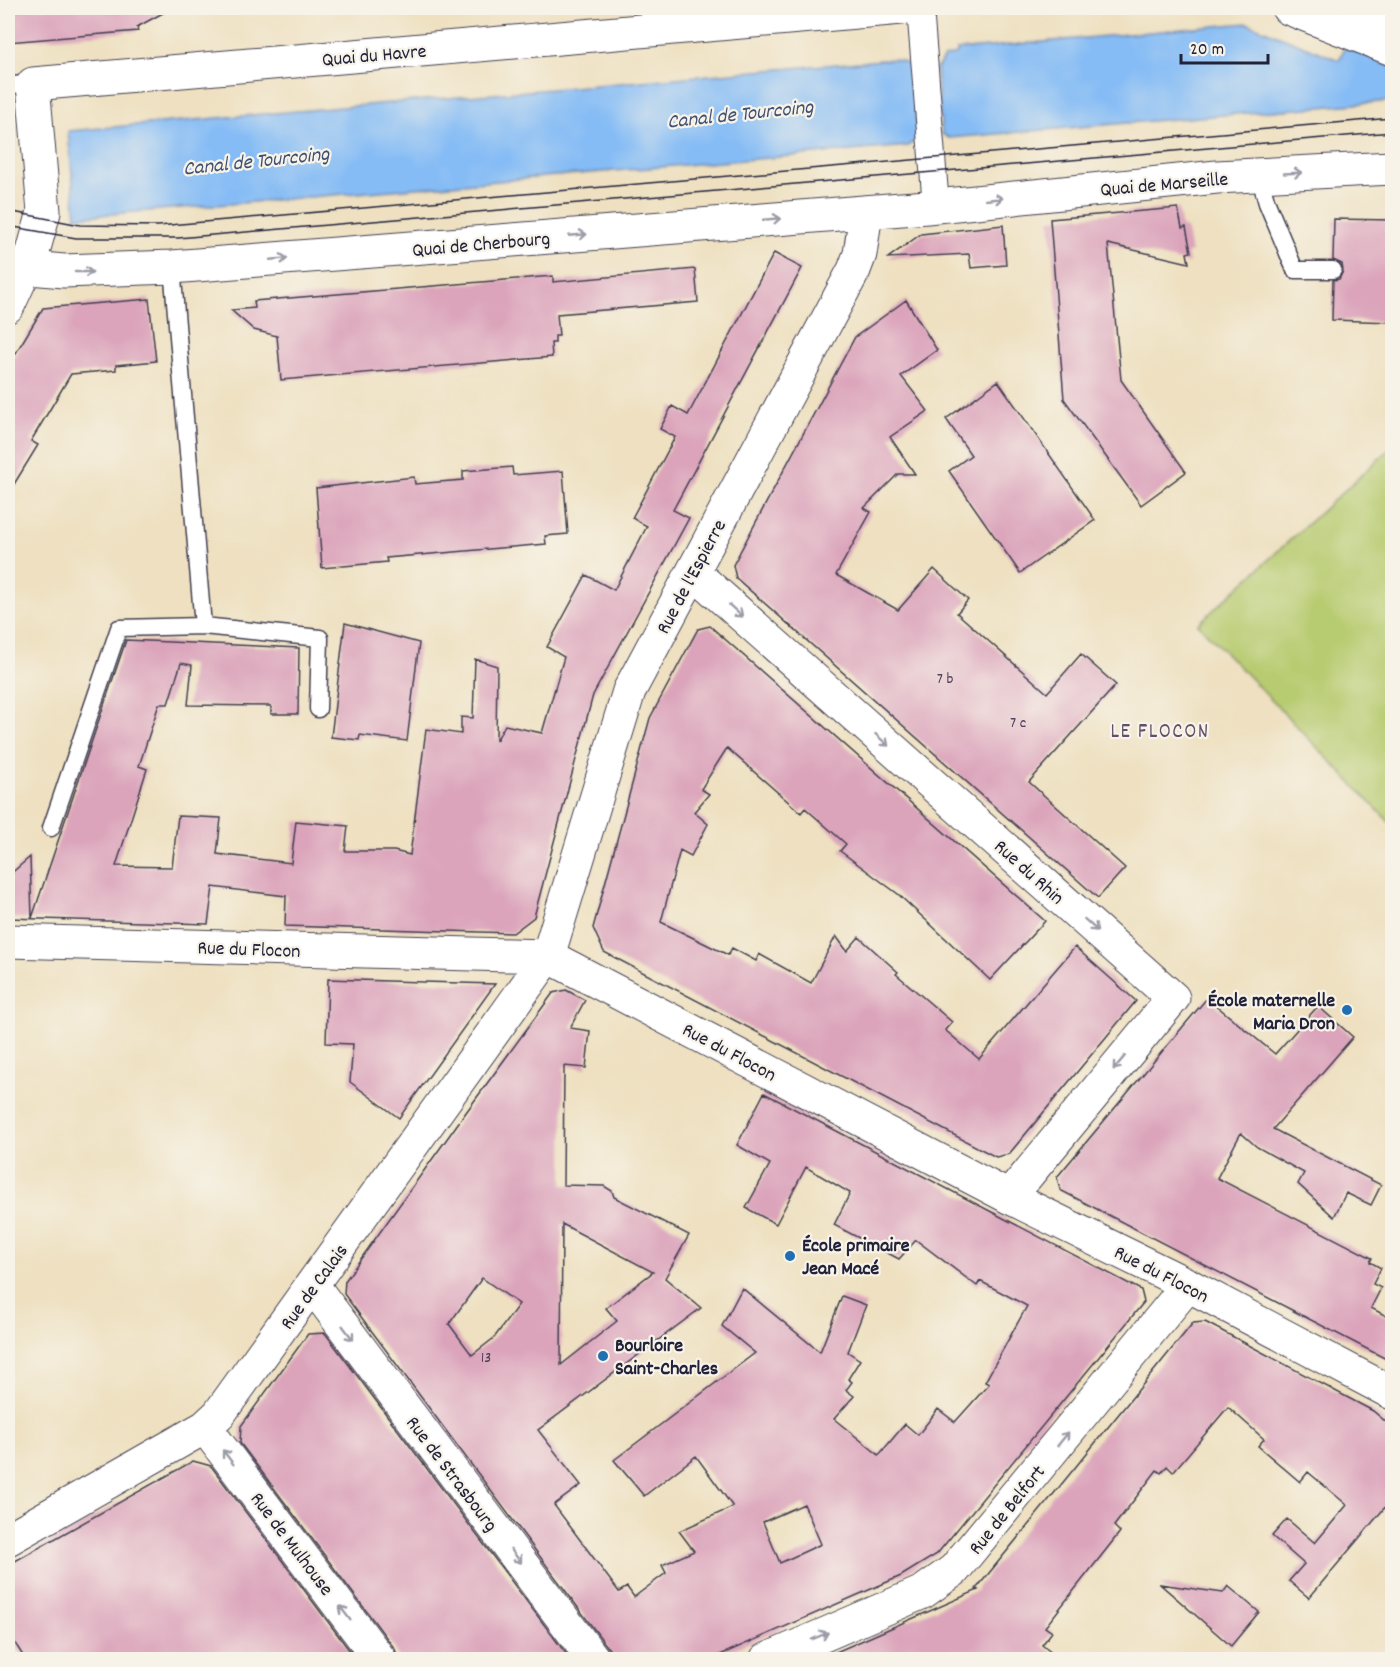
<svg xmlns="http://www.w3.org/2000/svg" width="1400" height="1667" viewBox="0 0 1400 1667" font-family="Dekko,sans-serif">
<rect width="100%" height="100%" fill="#f7f3e8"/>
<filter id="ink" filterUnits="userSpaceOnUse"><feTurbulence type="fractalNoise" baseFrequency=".0167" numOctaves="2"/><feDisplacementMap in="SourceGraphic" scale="12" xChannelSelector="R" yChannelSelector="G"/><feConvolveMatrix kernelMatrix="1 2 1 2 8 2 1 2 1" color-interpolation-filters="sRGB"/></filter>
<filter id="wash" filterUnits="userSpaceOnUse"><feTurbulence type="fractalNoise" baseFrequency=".008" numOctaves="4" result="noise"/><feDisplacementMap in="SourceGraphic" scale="24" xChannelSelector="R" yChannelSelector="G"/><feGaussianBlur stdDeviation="1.35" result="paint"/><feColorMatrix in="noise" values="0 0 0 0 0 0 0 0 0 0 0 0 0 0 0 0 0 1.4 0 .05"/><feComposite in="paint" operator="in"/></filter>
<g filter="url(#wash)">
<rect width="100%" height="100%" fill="#eee0c0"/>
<!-- garden -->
<path fill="#b7cb6f" stroke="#6c7655" stroke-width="1.5" d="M 1392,447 L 1392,825 L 1198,624 Z"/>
<!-- water -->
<path fill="#85bcf5" stroke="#546f98" stroke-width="1.5" d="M 1247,23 L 1339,60 L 1345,47 L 1392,67 L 1392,101 L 949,138 L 942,134 L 936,70 L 944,57 L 957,54 L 957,50 Z
M 894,59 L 906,63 L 913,69 L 917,135 L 914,142 L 908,146 L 76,217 L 68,131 Z"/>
<g id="blocks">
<!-- building -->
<path fill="#dba4bb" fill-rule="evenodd" d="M 8,8 L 172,8 L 137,27 L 138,31 L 8,42 Z
M 1178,208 L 1182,228 L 1186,227 L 1191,252 L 1187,253 L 1189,263 L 1108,244 L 1121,380 L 1186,472 L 1141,505 L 1064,399 L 1050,219 Z
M 1334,219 L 1392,220 L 1392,322 L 1332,320 L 1333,280 L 1339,279 L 1343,271 L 1342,264 L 1333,260 Z
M 1003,225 L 1006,265 L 971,268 L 969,254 L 888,258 L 921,234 Z
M 774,253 L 802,268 L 673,510 L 689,518 L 593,695 L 534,917 L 513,933 L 285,926 L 286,896 L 213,887 L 208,924 L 8,918 L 8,876 L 30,857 L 32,918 L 126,640 L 299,648 L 298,714 L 271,714 L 271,706 L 188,705 L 192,665 L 181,663 L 168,704 L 159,704 L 139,766 L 147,769 L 116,866 L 172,867 L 178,816 L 221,818 L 217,854 L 291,863 L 296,821 L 348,826 L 345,851 L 394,851 L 410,855 L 426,729 L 461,734 L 461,717 L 473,718 L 475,659 L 497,666 L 496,741 L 505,725 L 542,733 L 564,657 L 547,647 L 586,575 L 614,590 L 647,526 L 632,518 L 675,437 L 660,429 L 672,406 L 688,415 Z
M 695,269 L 698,302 L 557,314 L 559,336 L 555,336 L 555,343 L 551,343 L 552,357 L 281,380 L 277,336 L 254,330 L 231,310 L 255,308 L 254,301 L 553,276 L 553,282 Z
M 149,299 L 156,361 L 116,365 L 116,370 L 71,374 L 31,441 L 38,445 L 8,494 L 8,366 L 43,308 Z
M 906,300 L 937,350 L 901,376 L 928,411 L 890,437 L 915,474 L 898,474 L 864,508 L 871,512 L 836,575 L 898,610 L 934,569 L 968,600 L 957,613 L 1047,693 L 1081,654 L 1116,685 L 1029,782 L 1125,868 L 1098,898 L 736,578 L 733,565 L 855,337 Z
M 998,381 L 1095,520 L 1020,573 L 949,471 L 971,455 L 946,419 Z
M 512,467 L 513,475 L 563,471 L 568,534 L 545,536 L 546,544 L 386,558 L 387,562 L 322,568 L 316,488 L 414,477 L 415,484 L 463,480 L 463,471 Z
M 345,623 L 419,643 L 407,741 L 360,735 L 359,740 L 331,737 Z
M 710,626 L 1045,921 L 990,980 L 898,894 L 840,851 L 846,844 L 805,808 L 801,813 L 727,748 L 701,789 L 709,794 L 694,812 L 708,824 L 691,856 L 680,850 L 661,922 L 728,955 L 732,948 L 756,961 L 759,954 L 811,983 L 836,936 L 847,951 L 859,937 L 898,972 L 896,974 L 952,1022 L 945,1030 L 979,1059 L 1075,947 L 1136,1001 L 1009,1154 L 996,1157 L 604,952 L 593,928 L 650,718 L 698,629 Z
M 328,979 L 388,981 L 495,984 L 399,1118 L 350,1082 L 353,1044 L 326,1043 Z
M 566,990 L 585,1000 L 570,1028 L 590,1031 L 586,1068 L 564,1066 L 563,1185 L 604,1186 L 612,1191 L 614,1197 L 689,1235 L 665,1278 L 701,1308 L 538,1430 L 581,1485 L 554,1505 L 619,1592 L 627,1587 L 634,1597 L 666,1573 L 662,1565 L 694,1551 L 679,1531 L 733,1507 L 696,1456 L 644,1496 L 614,1460 L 755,1353 L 722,1326 L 742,1288 L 820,1352 L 842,1296 L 866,1305 L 848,1352 L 860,1360 L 848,1379 L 852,1382 L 846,1390 L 854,1396 L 834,1419 L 879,1455 L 905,1424 L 918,1435 L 938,1409 L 955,1422 L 989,1384 L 985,1382 L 1027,1306 L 980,1281 L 977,1286 L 916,1240 L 899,1259 L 834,1225 L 850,1193 L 806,1167 L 776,1224 L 746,1208 L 770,1164 L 737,1145 L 764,1093 L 1141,1290 L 1144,1302 L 937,1554 L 901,1576 L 711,1659 L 612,1659 L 609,1649 L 344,1294 L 345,1281 L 456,1126 L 553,993 ZM 562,1224 L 653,1272 L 606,1308 L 617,1321 L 561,1365 ZM 482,1278 L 519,1304 L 494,1338 L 472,1355 L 449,1324 ZM 804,1504 L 821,1544 L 780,1563 L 763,1522 Z
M 1207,998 L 1275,1054 L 1318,1006 L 1353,1037 L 1273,1129 L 1381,1185 L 1371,1205 L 1346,1193 L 1334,1217 L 1298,1184 L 1304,1173 L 1257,1147 L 1241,1133 L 1217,1178 L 1372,1258 L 1370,1262 L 1381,1268 L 1373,1284 L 1381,1288 L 1371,1308 L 1392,1319 L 1392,1362 L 1060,1190 L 1057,1177 Z
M 1205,1322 L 1373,1411 L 1392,1427 L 1392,1499 L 1309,1598 L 1289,1581 L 1304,1564 L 1272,1536 L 1287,1519 L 1315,1543 L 1347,1505 L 1308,1472 L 1300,1482 L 1258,1446 L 1264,1439 L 1228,1407 L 1173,1472 L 1167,1466 L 1161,1473 L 1157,1470 L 1114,1526 L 1120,1532 L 1045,1627 L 1052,1632 L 1042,1645 L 1059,1659 L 820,1659 L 978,1590 L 976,1589 L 985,1578 L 1193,1323 Z
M 325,1333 L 570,1659 L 398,1659 L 395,1649 L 240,1443 L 241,1426 L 308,1334 Z
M 193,1461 L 211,1466 L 356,1659 L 25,1659 L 8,1632 L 8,1565 Z
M 1160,1584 L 1223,1593 L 1228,1586 L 1259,1612 L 1231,1646 Z"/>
</g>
</g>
<g filter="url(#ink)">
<use href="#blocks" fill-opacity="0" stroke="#413e4f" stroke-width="1.5"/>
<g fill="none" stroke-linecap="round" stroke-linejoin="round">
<defs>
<path id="service" d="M 8,85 L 33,84
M 1259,175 L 1267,203 L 1295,270 L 1333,270
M 172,267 L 203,626
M 51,828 L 119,628 L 203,626 L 320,638 L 318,709"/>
<path id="pedestrian" d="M 920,8 L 936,206"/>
<path id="minor" d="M 8,306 L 33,252 L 44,212 L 33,84 L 902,8
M 693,572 L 1173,998 L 1009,1197
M 313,1286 L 594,1660
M 205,1427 L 380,1660
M 8,1539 L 205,1427 L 219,1414 L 548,956 L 629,691 L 854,270 L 860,254 L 866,212
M 766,1660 L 923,1592 L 954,1570 L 1188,1285"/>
<path id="tertiary" d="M 8,941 L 548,956 L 1009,1197 L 1188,1285 L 1392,1393"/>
<path id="secondary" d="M 8,266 L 64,271 L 172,267 L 927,207 L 1217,177 L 1392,168"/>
<path id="primary" d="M 1288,8 L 1392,49
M 1359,8 L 1392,21"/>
</defs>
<!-- service casing -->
<use href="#service" stroke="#413e4f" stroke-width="19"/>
<!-- pedestrian casing -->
<use href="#pedestrian" stroke="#413e4f" stroke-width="28"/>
<!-- minor casing -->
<use href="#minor" stroke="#413e4f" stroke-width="35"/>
<!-- tertiary casing -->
<use href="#tertiary" stroke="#413e4f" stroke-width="35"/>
<!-- secondary casing -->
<use href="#secondary" stroke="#413e4f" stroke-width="35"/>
<!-- primary casing -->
<use href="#primary" stroke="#413e4f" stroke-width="35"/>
<!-- service -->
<use href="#service" stroke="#fff" stroke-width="16"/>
<!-- pedestrian -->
<use href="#pedestrian" stroke="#fff" stroke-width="26"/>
<!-- minor -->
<use href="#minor" stroke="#fff" stroke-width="33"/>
<!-- tertiary -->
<use href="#tertiary" stroke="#fff" stroke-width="33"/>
<!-- secondary -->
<use href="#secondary" stroke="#fff" stroke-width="33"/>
<!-- primary -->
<use href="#primary" stroke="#fff" stroke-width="33"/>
<!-- tram -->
<path stroke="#22223b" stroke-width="1.5" d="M 8,211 L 80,225 L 158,226 L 1392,118
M 8,226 L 76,238 L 178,238 L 1392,132"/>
</g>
<!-- one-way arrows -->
<defs><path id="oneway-shaft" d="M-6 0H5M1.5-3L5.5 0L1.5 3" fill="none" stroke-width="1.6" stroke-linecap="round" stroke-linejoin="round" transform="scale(1.5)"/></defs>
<g stroke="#9c9ca7">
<use href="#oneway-shaft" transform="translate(1293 173) rotate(-3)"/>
<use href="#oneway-shaft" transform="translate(994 199) rotate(-6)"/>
<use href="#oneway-shaft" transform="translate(772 219) rotate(-5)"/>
<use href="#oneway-shaft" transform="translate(578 235) rotate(-5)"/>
<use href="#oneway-shaft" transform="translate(279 259) rotate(-5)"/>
<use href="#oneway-shaft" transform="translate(84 272)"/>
<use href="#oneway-shaft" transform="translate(736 611) rotate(42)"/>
<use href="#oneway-shaft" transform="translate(882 740) rotate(42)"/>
<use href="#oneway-shaft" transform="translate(1091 925) rotate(42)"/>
<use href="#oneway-shaft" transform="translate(1119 1063) rotate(130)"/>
<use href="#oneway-shaft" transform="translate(348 1333) rotate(53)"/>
<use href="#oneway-shaft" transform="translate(1063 1439) rotate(-51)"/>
<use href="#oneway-shaft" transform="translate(228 1457) rotate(-127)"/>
<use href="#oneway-shaft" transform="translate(516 1556) rotate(53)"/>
<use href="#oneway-shaft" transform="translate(345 1613) rotate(-127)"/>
<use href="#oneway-shaft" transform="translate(820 1636) rotate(-23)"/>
</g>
</g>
<!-- markers -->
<g fill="#1f6fb2" stroke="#f7f3e8" stroke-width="2">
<circle cx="1347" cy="1010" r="6"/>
<circle cx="790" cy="1256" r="6"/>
<circle cx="603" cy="1356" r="6"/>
</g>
<g text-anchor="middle" stroke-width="4.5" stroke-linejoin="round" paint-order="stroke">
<!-- number labels -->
<g font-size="16" fill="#50425b">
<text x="945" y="683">7 b</text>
<text x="1018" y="727">7 c</text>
<text x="486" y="1362">13</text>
</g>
<!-- street labels -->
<g font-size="20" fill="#22223b" stroke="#f7f3e8">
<text transform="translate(374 54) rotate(-5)" y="7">Quai du Havre</text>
<text transform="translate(1164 183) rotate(-5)" y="7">Quai de Marseille</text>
<text transform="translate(481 243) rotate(-5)" y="7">Quai de Cherbourg</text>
<text transform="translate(690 576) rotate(-62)" y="7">Rue de l'Espierre</text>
<text transform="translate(1030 871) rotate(42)" y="7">Rue du Rhin</text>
<text transform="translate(249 948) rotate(2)" y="7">Rue du Flocon</text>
<text transform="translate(730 1051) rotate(28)" y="7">Rue du Flocon</text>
<text transform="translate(1162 1273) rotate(27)" y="7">Rue du Flocon</text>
<text transform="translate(313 1286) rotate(-54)" y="7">Rue de Calais</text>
<text transform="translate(453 1473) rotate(53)" y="7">Rue de Strasbourg</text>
<text transform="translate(1006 1509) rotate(-51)" y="7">Rue de Belfort</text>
<text transform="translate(293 1543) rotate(53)" y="7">Rue de Mulhouse</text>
</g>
<!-- poi labels -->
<g font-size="20" font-weight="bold" fill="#22223b" stroke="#f7f3e8" text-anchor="start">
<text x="1335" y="1006" text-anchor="end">École maternelle<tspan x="1335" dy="23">Maria Dron</tspan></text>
<text x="802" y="1251">École primaire<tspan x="802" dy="23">Jean Macé</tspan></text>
<text x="615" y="1351">Bourloire<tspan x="615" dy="23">Saint-Charles</tspan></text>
</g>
<!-- water labels -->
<g font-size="21" font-style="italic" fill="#405073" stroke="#f7f3e8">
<text transform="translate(740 113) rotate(-6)" y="7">Canal de Tourcoing</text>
<text transform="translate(256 160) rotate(-6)" y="7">Canal de Tourcoing</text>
</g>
<!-- neighbourhood labels -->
<g font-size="21" letter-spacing="1.5" fill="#635068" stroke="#f7f3e8">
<text x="1160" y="737">LE FLOCON</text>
</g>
</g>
<!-- margin -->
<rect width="1400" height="1667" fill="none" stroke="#f7f3e8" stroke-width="30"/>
<!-- scale -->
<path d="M1181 54v9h87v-9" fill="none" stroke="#22223b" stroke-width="3"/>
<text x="1190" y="54" font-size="18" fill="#22223b" stroke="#f7f3e8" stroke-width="4.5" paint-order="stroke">20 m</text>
</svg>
